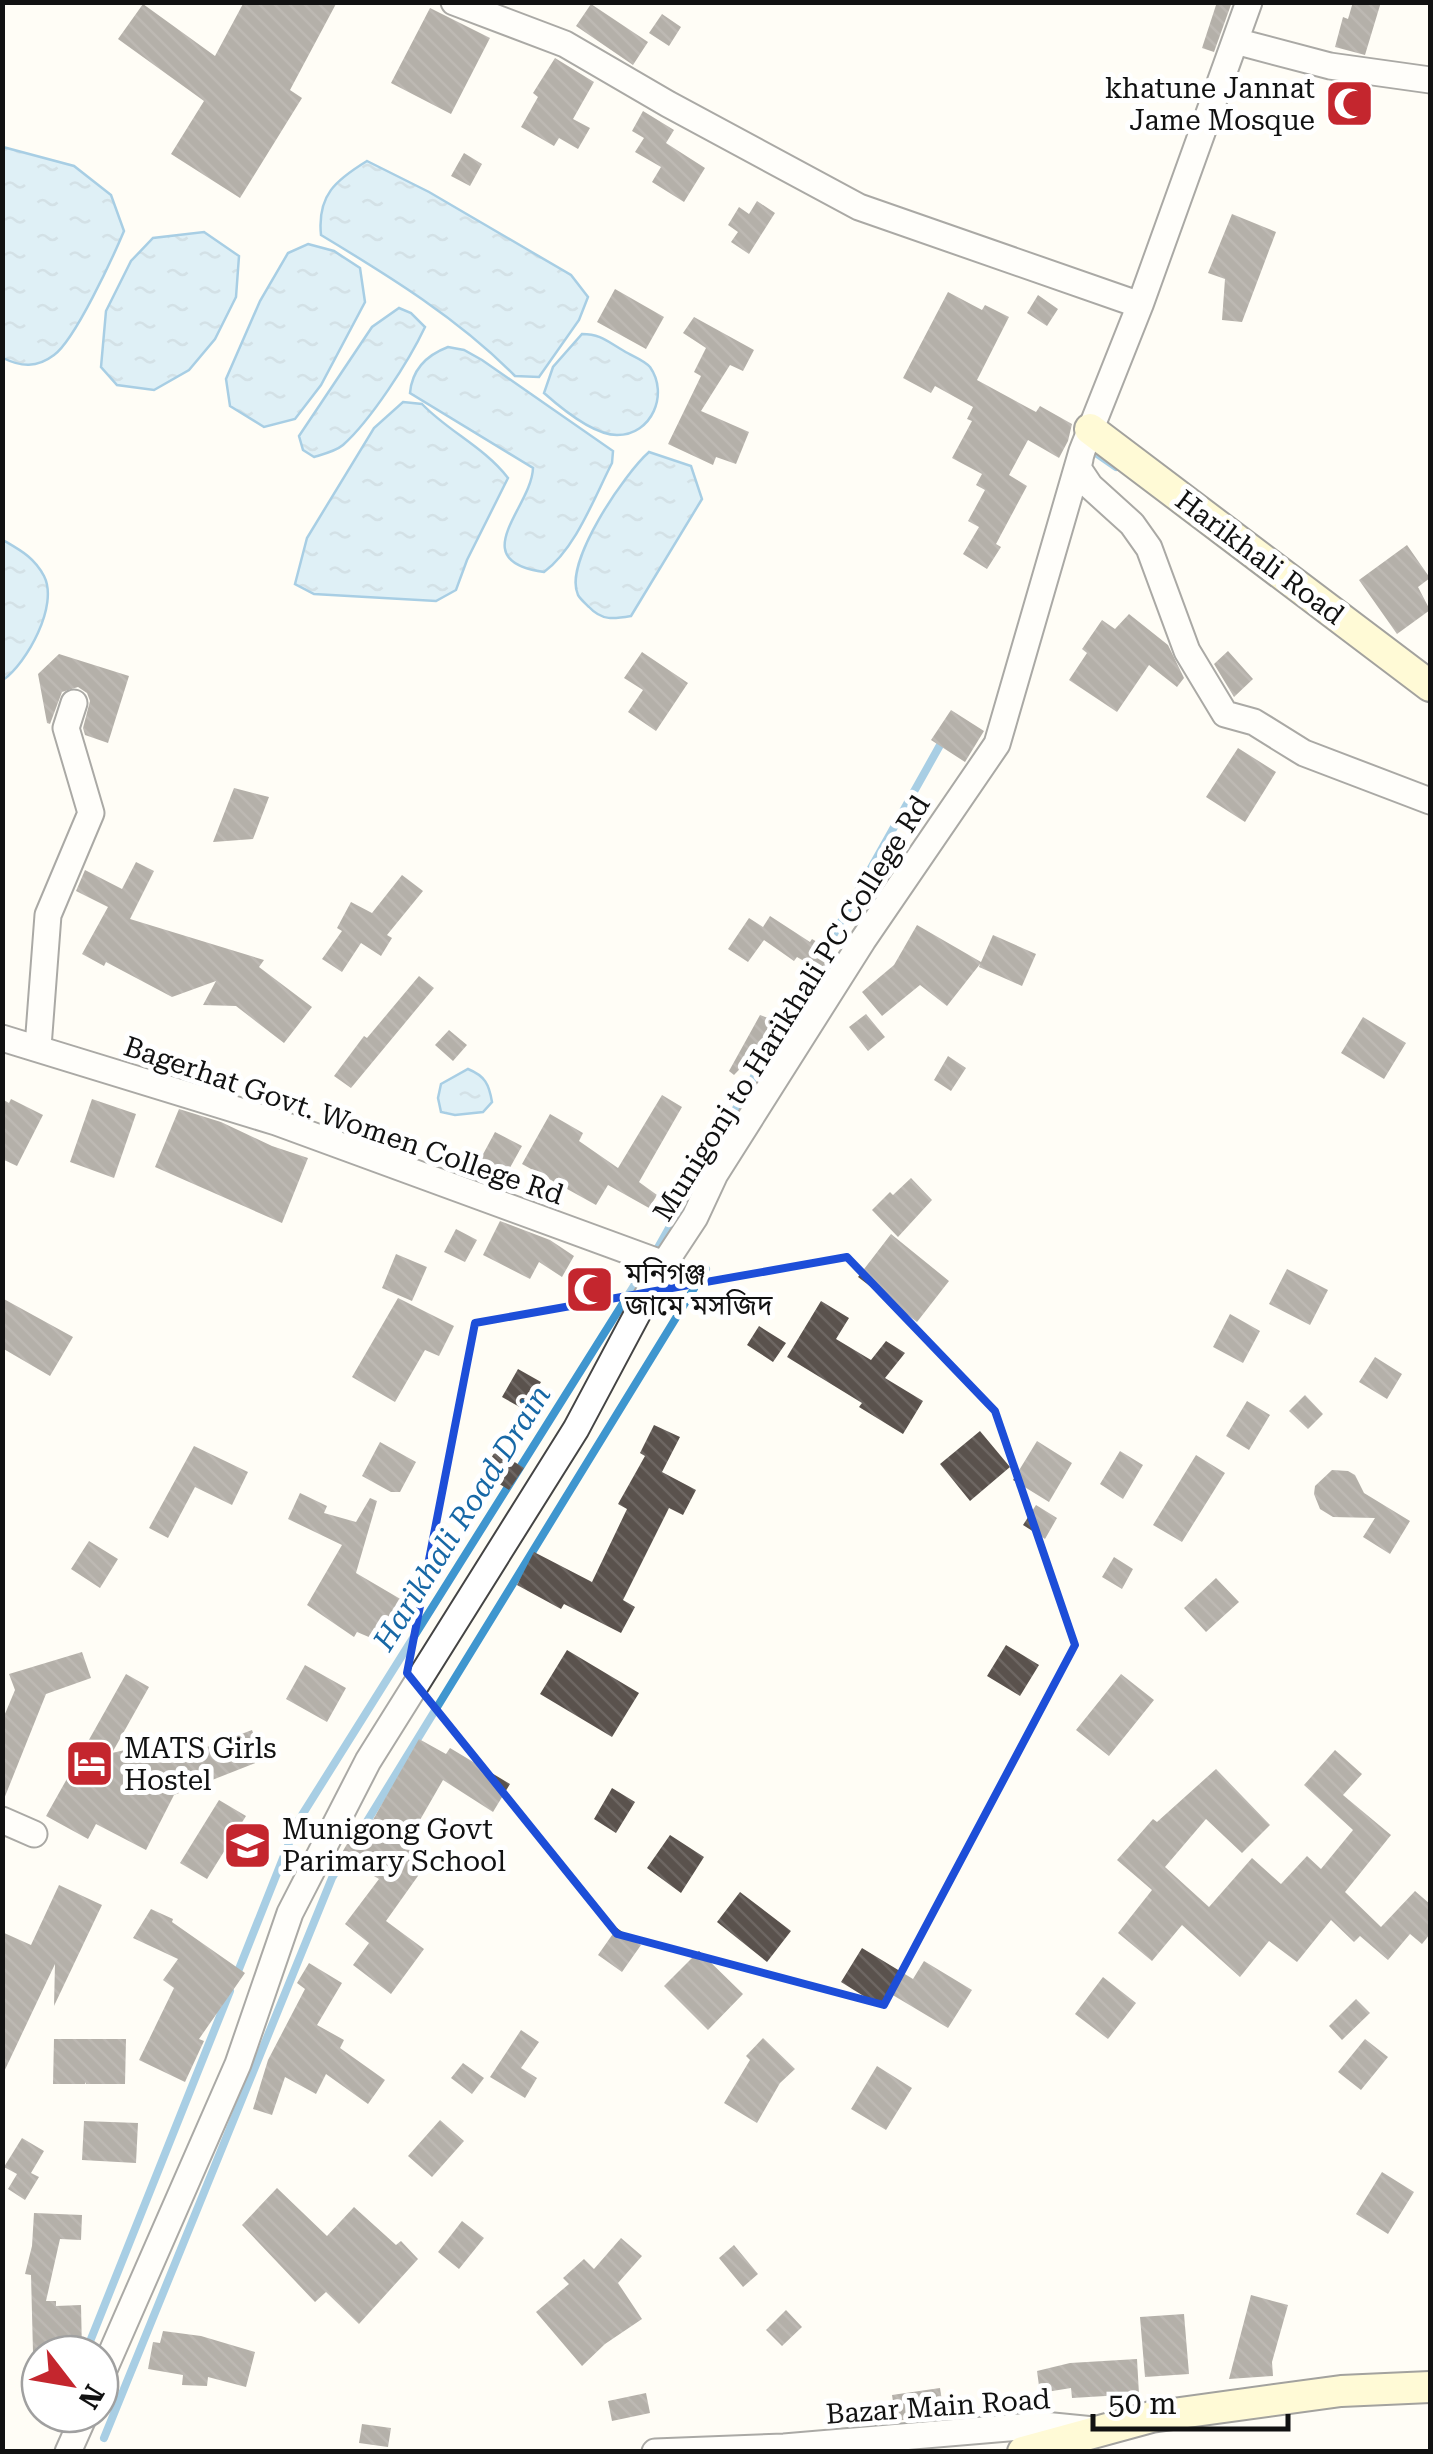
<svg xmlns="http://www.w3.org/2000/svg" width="1433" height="2454" viewBox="0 0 1433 2454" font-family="'Roboto Serif','Noto Sans Bengali',serif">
<defs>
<pattern id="water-ripples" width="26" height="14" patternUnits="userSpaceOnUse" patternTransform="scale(2.5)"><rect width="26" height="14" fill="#b9e0f7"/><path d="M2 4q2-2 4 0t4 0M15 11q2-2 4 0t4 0" fill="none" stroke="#9ebfd3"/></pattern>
<pattern id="building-back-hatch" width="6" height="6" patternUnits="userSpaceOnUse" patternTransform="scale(2.5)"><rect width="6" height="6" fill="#5a524d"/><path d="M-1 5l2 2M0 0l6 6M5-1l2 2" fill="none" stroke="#6d6662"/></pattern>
</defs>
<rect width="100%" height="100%" fill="#fffdf5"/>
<!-- water -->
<path fill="url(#water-ripples)" stroke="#3f96cf" stroke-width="2.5" d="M 3,147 L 74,166 L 111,195 L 124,231 C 113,257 75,340 54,355 C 37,368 21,367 3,358 Z
M 367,161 L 429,192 L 571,275 L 588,297 L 579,320 L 539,377 L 515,376 C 459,319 389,276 321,235 C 317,195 336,180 367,161 Z
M 204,232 L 239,256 L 236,297 L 215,339 L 189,370 L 154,390 L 117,385 L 101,367 L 106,311 L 131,261 L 153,238 Z
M 308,244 L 334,251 L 360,268 L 365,302 L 321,385 L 295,419 L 264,427 L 230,406 L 226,379 L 260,301 L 288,253 Z
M 399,308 L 411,313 L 425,327 C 409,361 371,420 343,445 C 336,451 324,454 314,457 L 303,450 L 299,436 L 372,327 Z
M 582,334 C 601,334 608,342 624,351 C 632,356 644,360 650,367 C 669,394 652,435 617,435 C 593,435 562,409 544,393 L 553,367 Z
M 448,347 L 464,350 L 482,360 L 613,451 L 612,463 C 594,498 576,548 544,572 C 463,561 532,507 533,468 L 410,393 C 412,370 427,355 448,347 Z
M 403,402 L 422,404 C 449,432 484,447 508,478 L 467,560 L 456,590 L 436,601 L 314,594 L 295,584 L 307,538 L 374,428 Z
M 649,452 L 691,466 L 702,499 L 631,616 C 614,619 602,621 589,607 C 585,603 581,600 578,595 C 563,563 625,473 649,452 Z
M 3,540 C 20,550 34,557 44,576 C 59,605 27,663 3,680 Z
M 468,1069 C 485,1076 489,1084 492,1102 L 483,1112 L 455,1115 L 441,1112 L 438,1098 L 441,1084 Z"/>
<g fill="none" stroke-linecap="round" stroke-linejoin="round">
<!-- stream -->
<path stroke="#3f96cf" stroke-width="8" d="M 1090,449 L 1116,467
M 324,1126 L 395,1153
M 655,1253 L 944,738
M 361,1831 L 706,1269
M 237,1974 L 297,1823 L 647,1265
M 85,2354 L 230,1991
M 104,2438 L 332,1878 L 348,1852"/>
</g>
<!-- building -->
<path fill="url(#building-back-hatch)" d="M 244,2 L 337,2 L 290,90 L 302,98 L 240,198 L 171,154 L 204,101 L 118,39 L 143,4 L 215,56 Z
M 1217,2 L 1232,2 L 1214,52 L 1202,48 Z
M 1353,2 L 1381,2 L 1365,55 L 1335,47 L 1343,17 L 1348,19 Z
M 591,4 L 648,42 L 633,65 L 576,26 Z
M 430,8 L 490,38 L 451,114 L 391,83 Z
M 662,14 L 681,27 L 669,46 L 649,33 Z
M 555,58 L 594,82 L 573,119 L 590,128 L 578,149 L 559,138 L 554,146 L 521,127 L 538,97 L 533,93 Z
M 643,111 L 674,130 L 666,143 L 705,168 L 684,202 L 652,182 L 661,167 L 635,152 L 644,138 L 632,131 Z
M 464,153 L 482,164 L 470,186 L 451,176 Z
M 757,201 L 775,213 L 749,254 L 731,242 L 738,232 L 728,225 L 739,207 L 749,214 Z
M 1232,214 L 1276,232 L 1242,322 L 1222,320 L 1225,279 L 1208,273 Z
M 615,289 L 664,317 L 646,349 L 597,322 Z
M 948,292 L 982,310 L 985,305 L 1009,317 L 977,380 L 1036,412 L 1040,406 L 1072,424 L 1068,441 L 1059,458 L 1028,440 L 1009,475 L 1027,486 L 996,544 L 1001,547 L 987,569 L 963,554 L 979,527 L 968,521 L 985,490 L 976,485 L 982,474 L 952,458 L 972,421 L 967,419 L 973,407 L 935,386 L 931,393 L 903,378 Z
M 1038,295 L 1058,309 L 1047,326 L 1027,313 Z
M 694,317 L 754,350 L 743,371 L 730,365 L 701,411 L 749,432 L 736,464 L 716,457 L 713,465 L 668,444 L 701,376 L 694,372 L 706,348 L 683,333 Z
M 1407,545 L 1430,578 L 1418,587 L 1430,610 L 1397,634 L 1359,580 Z
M 1129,614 L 1168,645 L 1184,678 L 1177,687 L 1149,665 L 1117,712 L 1069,680 L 1087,653 L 1082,649 L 1102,620 L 1115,629 Z
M 1228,651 L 1253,679 L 1234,697 L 1214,664 Z
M 642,652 L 688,683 L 656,731 L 628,712 L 643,690 L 624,678 Z
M 59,654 L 129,676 L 108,743 L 85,735 L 83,728 L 90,701 L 87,693 L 78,687 L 62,692 L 50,724 L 47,723 L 38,674 Z
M 951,710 L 984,731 L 965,762 L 931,740 Z
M 1238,748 L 1276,772 L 1245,822 L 1206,797 Z
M 234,788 L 269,797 L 253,839 L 213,842 Z
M 136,862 L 154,871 L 130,919 L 264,960 L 259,967 L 312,1007 L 284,1043 L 236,1006 L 203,1005 L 216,981 L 172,997 L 106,962 L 104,966 L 82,954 L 108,907 L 76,891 L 85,870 L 122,889 Z
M 402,875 L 423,891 L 387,935 L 392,938 L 381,956 L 361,943 L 342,972 L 322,959 L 342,931 L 337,928 L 351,902 L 372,913 Z
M 770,916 L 810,942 L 812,939 L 829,949 L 827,953 L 833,957 L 823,972 L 797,957 L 794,961 L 764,940 L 748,962 L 728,949 L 749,918 L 763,927 Z
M 917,925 L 981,962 L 993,935 L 1036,954 L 1022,986 L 979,967 L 980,964 L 947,1006 L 920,985 L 882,1016 L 862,992 L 894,965 Z
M 419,976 L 434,988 L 351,1088 L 334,1076 L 364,1036 L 367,1038 Z
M 866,1014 L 885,1037 L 868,1051 L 849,1027 Z
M 760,1015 L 783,1024 L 734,1075 L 729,1071 Z
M 1363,1017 L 1406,1043 L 1384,1079 L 1341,1053 Z
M 449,1030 L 467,1045 L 453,1061 L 435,1045 Z
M 948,1056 L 966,1068 L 951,1091 L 934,1080 Z
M 662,1095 L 682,1107 L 639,1182 L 657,1195 L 649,1208 L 608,1185 L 596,1205 L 522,1164 L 550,1114 L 583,1133 L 579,1141 L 618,1168 Z
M 2,1099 L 9,1103 L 11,1099 L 43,1115 L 17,1166 L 2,1159 Z
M 92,1099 L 136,1114 L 114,1178 L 70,1162 Z
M 179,1109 L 221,1122 L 272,1146 L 308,1158 L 282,1223 L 155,1167 Z
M 495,1132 L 522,1146 L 507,1173 L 481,1158 Z
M 911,1178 L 932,1200 L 898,1237 L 872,1210 L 890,1192 L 893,1195 Z
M 500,1221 L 550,1240 L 574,1256 L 562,1277 L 539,1262 L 530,1279 L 483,1255 Z
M 456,1229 L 477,1240 L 465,1262 L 444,1252 Z
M 891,1234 L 949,1281 L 917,1322 L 858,1277 Z
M 396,1254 L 427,1267 L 412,1301 L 382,1288 Z
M 1287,1269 L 1328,1290 L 1310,1325 L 1269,1304 Z
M 2,1298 L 73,1337 L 50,1376 L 2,1348 Z
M 398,1298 L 454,1326 L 439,1356 L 425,1350 L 395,1402 L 352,1377 Z
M 821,1301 L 849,1318 L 836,1339 L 871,1360 L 886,1341 L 905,1353 L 885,1378 L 923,1401 L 903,1434 L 859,1407 L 862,1403 L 787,1357 Z
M 1230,1314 L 1260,1331 L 1243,1363 L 1213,1347 Z
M 759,1326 L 786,1343 L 773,1362 L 747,1345 Z
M 1375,1357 L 1402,1374 L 1387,1399 L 1359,1382 Z
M 518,1369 L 541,1382 L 525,1410 L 502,1397 Z
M 1305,1395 L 1323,1414 L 1308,1429 L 1289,1411 Z
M 1247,1401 L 1270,1415 L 1249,1450 L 1226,1436 Z
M 654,1425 L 680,1437 L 662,1472 L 696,1490 L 683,1515 L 669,1508 L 623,1600 L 635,1607 L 621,1633 L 564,1604 L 561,1609 L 517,1585 L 534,1552 L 592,1582 L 627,1509 L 618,1504 L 645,1456 L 640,1453 Z
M 980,1431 L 1010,1467 L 970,1501 L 940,1464 Z
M 1037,1441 L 1072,1463 L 1049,1502 L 1013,1480 Z
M 380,1442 L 416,1462 L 400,1492 L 391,1492 L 362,1476 Z
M 194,1446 L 248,1472 L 232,1505 L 195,1487 L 168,1538 L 149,1528 Z
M 496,1450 L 524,1468 L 509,1490 L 482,1473 Z
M 1120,1451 L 1143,1465 L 1123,1499 L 1100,1484 Z
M 1196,1455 L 1225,1473 L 1182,1542 L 1153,1525 Z
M 1332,1470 L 1348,1471 L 1355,1475 L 1364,1493 L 1410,1521 L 1390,1554 L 1363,1537 L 1375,1518 L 1333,1517 L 1320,1509 L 1314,1494 L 1315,1486 Z
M 300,1493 L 327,1506 L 324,1513 L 356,1522 L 370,1498 L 377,1501 L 356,1573 L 414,1607 L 390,1646 L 357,1632 L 354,1637 L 307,1605 L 342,1545 L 288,1519 Z
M 1036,1505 L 1057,1518 L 1045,1539 L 1023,1525 Z
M 89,1541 L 118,1559 L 100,1588 L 71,1569 Z
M 1114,1557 L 1133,1569 L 1122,1589 L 1102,1577 Z
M 1216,1578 L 1239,1602 L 1206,1632 L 1184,1608 Z
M 1006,1645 L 1039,1665 L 1020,1696 L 987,1676 Z
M 567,1650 L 639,1693 L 612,1737 L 540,1694 Z
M 82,1652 L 91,1678 L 46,1694 L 2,1804 L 2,1721 L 15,1690 L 9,1674 Z
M 305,1665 L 346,1688 L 327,1722 L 286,1699 Z
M 126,1674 L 149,1687 L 112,1753 L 155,1743 L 162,1745 L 173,1760 L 252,1730 L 263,1760 L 174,1795 L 146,1850 L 96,1824 L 88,1839 L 46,1816 Z
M 1121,1674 L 1154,1700 L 1109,1756 L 1076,1730 Z
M 419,1739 L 446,1754 L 450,1748 L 510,1784 L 493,1812 L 443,1780 L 405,1846 L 430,1859 L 386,1921 L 424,1949 L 391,1994 L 353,1965 L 369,1943 L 345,1924 L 379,1879 L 340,1856 L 361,1820 L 370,1825 Z
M 1335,1750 L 1362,1774 L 1343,1795 L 1391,1835 L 1345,1892 L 1381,1927 L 1415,1891 L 1430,1904 L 1430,1934 L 1422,1944 L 1410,1934 L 1388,1960 L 1360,1936 L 1354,1942 L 1331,1920 L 1297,1962 L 1269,1941 L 1240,1977 L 1182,1925 L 1152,1961 L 1118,1933 L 1152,1890 L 1117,1860 L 1153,1819 L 1157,1822 L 1216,1769 L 1270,1825 L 1242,1853 L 1206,1819 L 1165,1867 L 1209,1907 L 1252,1858 L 1281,1884 L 1307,1856 L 1321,1869 L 1353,1830 L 1304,1785 Z
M 612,1788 L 635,1802 L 616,1833 L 594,1819 Z
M 219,1800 L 246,1816 L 207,1879 L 180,1863 Z
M 670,1835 L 704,1857 L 681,1893 L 647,1868 Z
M 59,1885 L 102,1905 L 54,2006 L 55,1964 L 2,2076 L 2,1932 L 31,1945 Z
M 740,1892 L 791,1931 L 767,1962 L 717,1922 Z
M 151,1909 L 173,1919 L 172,1922 L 245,1973 L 199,2039 L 204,2041 L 185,2082 L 139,2060 L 174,1988 L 163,1980 L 178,1959 L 133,1938 Z
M 617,1928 L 641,1945 L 622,1972 L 598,1955 Z
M 862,1948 L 913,1979 L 924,1961 L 972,1990 L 948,2028 L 891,1994 L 883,2008 L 841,1982 Z
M 699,1951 L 743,1994 L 708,2030 L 664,1986 Z
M 309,1963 L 342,1983 L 317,2025 L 344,2040 L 340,2048 L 385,2080 L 368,2104 L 326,2074 L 316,2094 L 285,2077 L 272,2115 L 253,2109 L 268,2060 L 305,1989 L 297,1983 Z
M 1103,1977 L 1136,2003 L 1108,2039 L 1075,2014 Z
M 1356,1999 L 1370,2013 L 1342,2040 L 1329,2026 Z
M 521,2030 L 539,2042 L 521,2068 L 537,2078 L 525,2098 L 490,2077 Z
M 763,2038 L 795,2069 L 780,2083 L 757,2123 L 724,2103 L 750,2060 L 746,2056 Z
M 54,2039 L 126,2039 L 125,2084 L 86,2084 L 86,2082 L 85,2084 L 53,2084 Z
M 1365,2039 L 1388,2057 L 1361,2090 L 1338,2072 Z
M 463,2063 L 484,2078 L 472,2094 L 451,2078 Z
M 877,2066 L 912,2088 L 886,2130 L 851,2109 Z
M 440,2120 L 464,2141 L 432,2177 L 408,2156 Z
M 84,2121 L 138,2123 L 136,2163 L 82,2160 Z
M 22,2138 L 44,2151 L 31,2173 L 39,2177 L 25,2200 L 8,2189 L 17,2174 L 4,2167 Z
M 1382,2172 L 1414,2192 L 1388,2234 L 1356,2214 Z
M 277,2188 L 327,2236 L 354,2207 L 396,2245 L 401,2241 L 418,2259 L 359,2324 L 326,2292 L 315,2302 L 242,2225 Z
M 34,2213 L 82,2215 L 81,2240 L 60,2239 L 46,2301 L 56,2301 L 56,2306 L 81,2305 L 82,2351 L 33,2352 L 31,2275 L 25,2274 L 32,2246 Z
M 462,2221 L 484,2238 L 459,2269 L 438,2252 Z
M 621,2238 L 642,2256 L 618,2283 L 642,2319 L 605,2344 L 582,2366 L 536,2312 L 569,2284 L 563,2278 L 584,2259 L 594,2269 Z
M 734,2245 L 758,2274 L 743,2287 L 719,2258 Z
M 1251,2295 L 1288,2305 L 1272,2362 L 1273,2376 L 1229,2379 Z
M 786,2310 L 802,2327 L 782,2346 L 766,2330 Z
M 1184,2314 L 1189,2374 L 1145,2377 L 1140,2317 Z
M 163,2331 L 201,2336 L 255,2352 L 246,2387 L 208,2377 L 207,2386 L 182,2385 L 183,2375 L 148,2369 L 153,2342 L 160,2343 Z
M 1137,2359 L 1139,2394 L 1072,2398 L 1071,2388 L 1040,2393 L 1037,2371 L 1070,2363 Z
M 940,2388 L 944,2414 L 896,2421 L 892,2395 Z
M 646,2393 L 650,2413 L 612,2421 L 608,2401 Z
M 362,2424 L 391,2428 L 388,2447 L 359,2443 Z"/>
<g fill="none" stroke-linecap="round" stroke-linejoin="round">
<defs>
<path id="tertiary" d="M 454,2 L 565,44 L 668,104 L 859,207 L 1140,305
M 1235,41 L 1330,66 L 1430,80
M 1080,459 L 1078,468 L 1090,486 L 1132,524 L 1149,548 L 1187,651 L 1225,714 L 1254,722 L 1304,753 L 1430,801
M 2,1038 L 276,1122 L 664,1264
M 38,1047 L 48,915 L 91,813 L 66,728 L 74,703
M 2,1820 L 34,1834
M 100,2379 L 238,2064 L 290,1913 L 368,1761 L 576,1429 L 664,1264 L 695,1217 L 715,1174 L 863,940 L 997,744 L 1082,451 L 1140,305 L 1249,2
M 68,2452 L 85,2414
M 655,2452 L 784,2447 L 1043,2425 L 1094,2430"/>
<path id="secondary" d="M 1090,429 L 1430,686
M 1023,2452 L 1151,2417 L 1341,2391 L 1430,2387"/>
</defs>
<!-- tertiary casing -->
<use href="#tertiary" stroke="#444" stroke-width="29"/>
<!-- secondary casing -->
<use href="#secondary" stroke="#333" stroke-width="34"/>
<!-- tertiary -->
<use href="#tertiary" stroke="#fff" stroke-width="25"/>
<!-- secondary -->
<use href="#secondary" stroke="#fff6b0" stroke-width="30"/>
</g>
<!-- marked area -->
<path d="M0 0H1433V2454H0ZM 847,1257 L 995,1411 L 1075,1645 L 884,2005 L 617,1934 L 407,1673 L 475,1323 Z" fill="#fffdf5" fill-opacity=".55" fill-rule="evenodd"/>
<path fill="none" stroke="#1d4ed8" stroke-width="8" stroke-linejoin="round" d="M 847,1257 L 995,1411 L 1075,1645 L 884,2005 L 617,1934 L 407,1673 L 475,1323 Z"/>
<!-- icons -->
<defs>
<symbol id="mosque-square" viewBox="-11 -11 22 22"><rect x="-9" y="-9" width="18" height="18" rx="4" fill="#c4262e" stroke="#fff"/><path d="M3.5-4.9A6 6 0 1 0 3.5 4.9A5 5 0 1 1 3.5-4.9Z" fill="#fff"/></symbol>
<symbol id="hotel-square" viewBox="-11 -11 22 22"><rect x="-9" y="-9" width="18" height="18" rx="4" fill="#c4262e" stroke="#fff"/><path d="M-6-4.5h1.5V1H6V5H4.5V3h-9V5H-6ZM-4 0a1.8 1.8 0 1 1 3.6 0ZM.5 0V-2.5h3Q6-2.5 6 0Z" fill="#fff"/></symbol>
<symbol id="school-square" viewBox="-11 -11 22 22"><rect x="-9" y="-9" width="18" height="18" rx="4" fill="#c4262e" stroke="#fff"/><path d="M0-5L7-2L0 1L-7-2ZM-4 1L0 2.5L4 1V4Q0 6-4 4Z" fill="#fff"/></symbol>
</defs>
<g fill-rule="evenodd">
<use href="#mosque-square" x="1322" y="76" width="55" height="55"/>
<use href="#mosque-square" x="562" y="1262" width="55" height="55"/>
<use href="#hotel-square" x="62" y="1736" width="55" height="55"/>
<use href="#school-square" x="220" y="1818" width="55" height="55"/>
</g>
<g text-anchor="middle" stroke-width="10" stroke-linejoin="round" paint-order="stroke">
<!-- poi labels -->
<g font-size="28" fill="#111" stroke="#fff" text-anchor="start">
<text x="1315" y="98" text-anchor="end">khatune Jannat<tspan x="1315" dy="32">Jame Mosque</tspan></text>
<text x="625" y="1283">মনিগঞ্জ<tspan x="625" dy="32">জামে মসজিদ</tspan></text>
<text x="124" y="1758">MATS Girls<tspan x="124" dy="32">Hostel</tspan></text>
<text x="282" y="1839">Munigong Govt<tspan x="282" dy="32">Parimary School</tspan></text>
</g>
<!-- street labels -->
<g font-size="28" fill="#111" stroke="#fff">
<text transform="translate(1260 557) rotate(37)" y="10">Harikhali Road</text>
<text transform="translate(791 1008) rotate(-58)" y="10">Munigonj to Harikhali PC College Rd</text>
<text transform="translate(344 1120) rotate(19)" y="10">Bagerhat Govt. Women College Rd</text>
<text transform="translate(938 2406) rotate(-4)" y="10">Bazar Main Road</text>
</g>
<!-- water labels -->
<g font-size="30" font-style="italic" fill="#1768a6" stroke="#fff">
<text transform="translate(462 1518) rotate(-58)" y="10">Harikhali Road Drain</text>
</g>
</g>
<!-- border -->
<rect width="1433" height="2454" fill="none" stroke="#111111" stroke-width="10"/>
<!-- north arrow -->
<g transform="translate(70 2384) rotate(121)"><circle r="48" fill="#ffffff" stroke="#a0a0a0" stroke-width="2.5"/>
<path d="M0-8L18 38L0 25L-18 38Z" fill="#c4262e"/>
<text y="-15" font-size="28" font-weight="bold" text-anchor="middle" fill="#111111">N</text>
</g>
<!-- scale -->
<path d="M1093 2414v15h195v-15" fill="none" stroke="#111111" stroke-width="5"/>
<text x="1108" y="2414" font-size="30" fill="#111111" stroke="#ffffff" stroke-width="8" paint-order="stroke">50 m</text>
</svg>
